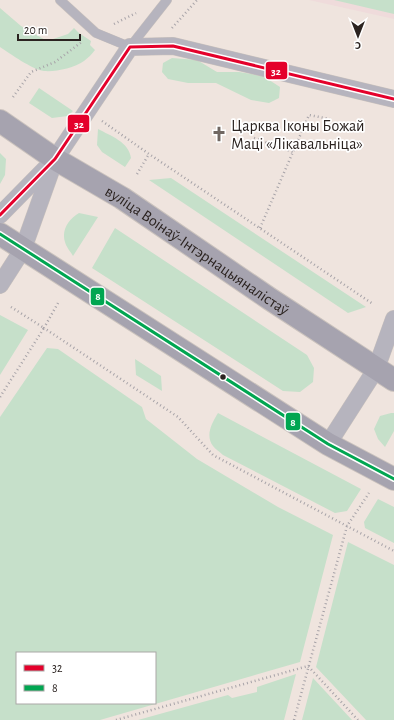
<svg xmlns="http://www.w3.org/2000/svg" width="394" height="720" viewBox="0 0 394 720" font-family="'Alegreya Sans',sans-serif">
<rect width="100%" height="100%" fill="#efe4de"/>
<!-- medical -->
<path fill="#efdbdb" d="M 309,0 L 394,0 L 394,19 Z"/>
<!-- green -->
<path fill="#c6e0ca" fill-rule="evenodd" d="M 334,0 L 394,0 L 394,14 Z
M 0,8 L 21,26 L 47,41 L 68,34 L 74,28 L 79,33 L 91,41 L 90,45 L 95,50 C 92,54 88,58 84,61 C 74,68 56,72 44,71 C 31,69 11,54 0,47 Z
M 172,58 L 197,60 L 217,72 L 239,72 L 263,76 L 280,87 L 279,98 L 269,103 L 251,100 L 216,83 L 188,83 L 168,79 L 162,72 L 163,63 Z
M 39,88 L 73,111 L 68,116 L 52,118 L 29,103 Z
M 98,129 C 111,136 129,142 131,158 L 125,167 L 102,152 L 97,145 Z
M 0,153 L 6,159 L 5,175 L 0,184 Z
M 171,178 L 366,307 L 348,313 L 149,180 Z
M 79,213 L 98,217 L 73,256 C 71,252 66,247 65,242 C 61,230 69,219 79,213 Z
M 115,228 L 307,355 L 314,368 L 313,382 L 300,392 L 283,391 L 92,268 Z
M 0,315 L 28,330 L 0,375 Z
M 47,348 L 58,349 L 142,407 L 146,419 L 197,459 L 278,507 L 333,535 L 300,662 L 100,720 L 0,720 L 0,417 ZM 17,653 L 155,653 L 155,703 L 17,703 Z
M 135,359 L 161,376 L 162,391 L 136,375 Z
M 218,413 L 361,489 L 347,511 L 335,513 L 223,455 C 220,452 215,449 213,446 C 205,435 212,423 218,413 Z
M 391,413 L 394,413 L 394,431 L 385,447 L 378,439 L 374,429 L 380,416 Z
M 378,499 L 394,507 L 394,543 L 365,528 L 364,522 Z
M 348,542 L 394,565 L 394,720 L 366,720 L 316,667 Z
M 296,674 L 284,720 L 138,720 L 228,695 L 232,698 L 257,692 L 257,687 Z
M 313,678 L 352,720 L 302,720 Z"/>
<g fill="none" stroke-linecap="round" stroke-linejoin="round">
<defs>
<path id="service" d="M 60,0 L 96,33 L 130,47 L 167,0"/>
<path id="minor" d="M 0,215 L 55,159 L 130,47 L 173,46 L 394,99
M 0,285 L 23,249 L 53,165
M 328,444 L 376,369 L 394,319"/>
<g id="primary">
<path id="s1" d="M 0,121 L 55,159 L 122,198 L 270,299 L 394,380"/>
<path d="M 0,234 L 328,444 L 394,479"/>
</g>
</defs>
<!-- service casing -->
<use href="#service" stroke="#cac2bd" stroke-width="10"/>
<!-- minor casing -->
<use href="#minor" stroke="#cac2bd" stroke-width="18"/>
<!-- primary casing -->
<use href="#primary" stroke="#cac2bd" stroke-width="24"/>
<!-- path -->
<path stroke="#a7a3a8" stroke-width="2.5" stroke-dasharray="1 3" stroke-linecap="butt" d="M 114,24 L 136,13
M 172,28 L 197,0
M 13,97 L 31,72 L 55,62 L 83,41
M 102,121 L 149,154 L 373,304
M 254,138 L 293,152
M 137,174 L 149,154
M 260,228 L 309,115 L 330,119
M 58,303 L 44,328 L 178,417 L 213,455 L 394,551
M 0,397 L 44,328 L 11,307
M 116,720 L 308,666 L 358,720
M 294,720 L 347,526 L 369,493"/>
<!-- service -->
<use href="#service" stroke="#b6b4be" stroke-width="9"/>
<!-- minor -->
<use href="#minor" stroke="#b6b4be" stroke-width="17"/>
<!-- primary -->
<use href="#primary" stroke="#a6a3af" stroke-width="22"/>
<defs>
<path id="bus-1" d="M 0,215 L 55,159 L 130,47 L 173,46 L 394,99"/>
<path id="bus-2" d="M 0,234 L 328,444 L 394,479"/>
</defs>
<!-- bus-1 casing -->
<use href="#bus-1" stroke="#fff" stroke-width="6"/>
<!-- bus-2 casing -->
<use href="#bus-2" stroke="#fff" stroke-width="6"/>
<!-- bus-1 -->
<use href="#bus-1" stroke="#e4002b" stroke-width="3"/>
<!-- bus-2 -->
<use href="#bus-2" stroke="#00a651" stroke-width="3"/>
</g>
<!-- icons -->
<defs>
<symbol id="church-bare" viewBox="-9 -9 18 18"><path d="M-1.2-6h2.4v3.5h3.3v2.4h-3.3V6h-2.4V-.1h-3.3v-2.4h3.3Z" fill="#706762" stroke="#fff" stroke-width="2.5" paint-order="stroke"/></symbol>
</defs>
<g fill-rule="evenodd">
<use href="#church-bare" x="208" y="123" width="22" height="22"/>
</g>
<!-- markers -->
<circle fill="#2b2320" stroke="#fff" stroke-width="1.5" cx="223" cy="377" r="3.5"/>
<g text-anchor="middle" stroke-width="3.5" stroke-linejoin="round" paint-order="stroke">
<!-- poi labels -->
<g font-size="16" fill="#2b2320" stroke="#fff" text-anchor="start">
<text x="231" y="131">Царква Іконы Божай<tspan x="231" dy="18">Маці «Лікавальніца»</tspan></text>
</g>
<!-- street labels -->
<g font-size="16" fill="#2b2320" stroke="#fff">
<text dy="6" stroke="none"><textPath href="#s1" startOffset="236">вуліца Воінаў-Інтэрнацыяналістаў</textPath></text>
</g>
</g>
<g stroke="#fff" stroke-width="1.5">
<rect x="265" y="61" width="23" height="19" rx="4" fill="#e4002b"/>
<rect x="67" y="114" width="23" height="19" rx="4" fill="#e4002b"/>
<rect x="90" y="287" width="15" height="19" rx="4" fill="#00a651"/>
<rect x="285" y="412" width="16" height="19" rx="4" fill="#00a651"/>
</g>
<g font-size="11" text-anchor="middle" font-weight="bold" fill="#fff">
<text x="276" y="75">32</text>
<text x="79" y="128">32</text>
<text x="98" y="300">8</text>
<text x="293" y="426">8</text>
</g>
<!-- legend -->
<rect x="16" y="652" width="140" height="52" fill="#ffffff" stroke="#aaa7a6"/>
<rect x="24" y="665" width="20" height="6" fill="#e4002b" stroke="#aaa7a6"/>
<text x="52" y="672" font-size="12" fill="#2b2320">32</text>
<rect x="24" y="685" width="20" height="6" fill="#00a651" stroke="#aaa7a6"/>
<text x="52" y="692" font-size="12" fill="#2b2320">8</text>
<!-- north arrow -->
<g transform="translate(358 36) rotate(180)" stroke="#ffffff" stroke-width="3" paint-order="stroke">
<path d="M0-3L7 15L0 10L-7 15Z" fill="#2b2320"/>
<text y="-6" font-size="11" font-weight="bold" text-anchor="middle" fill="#2b2320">С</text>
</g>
<!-- scale -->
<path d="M18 34v6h62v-6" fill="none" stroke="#2b2320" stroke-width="2"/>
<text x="24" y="34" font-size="12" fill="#2b2320" stroke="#ffffff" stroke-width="3" paint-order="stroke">20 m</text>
</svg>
